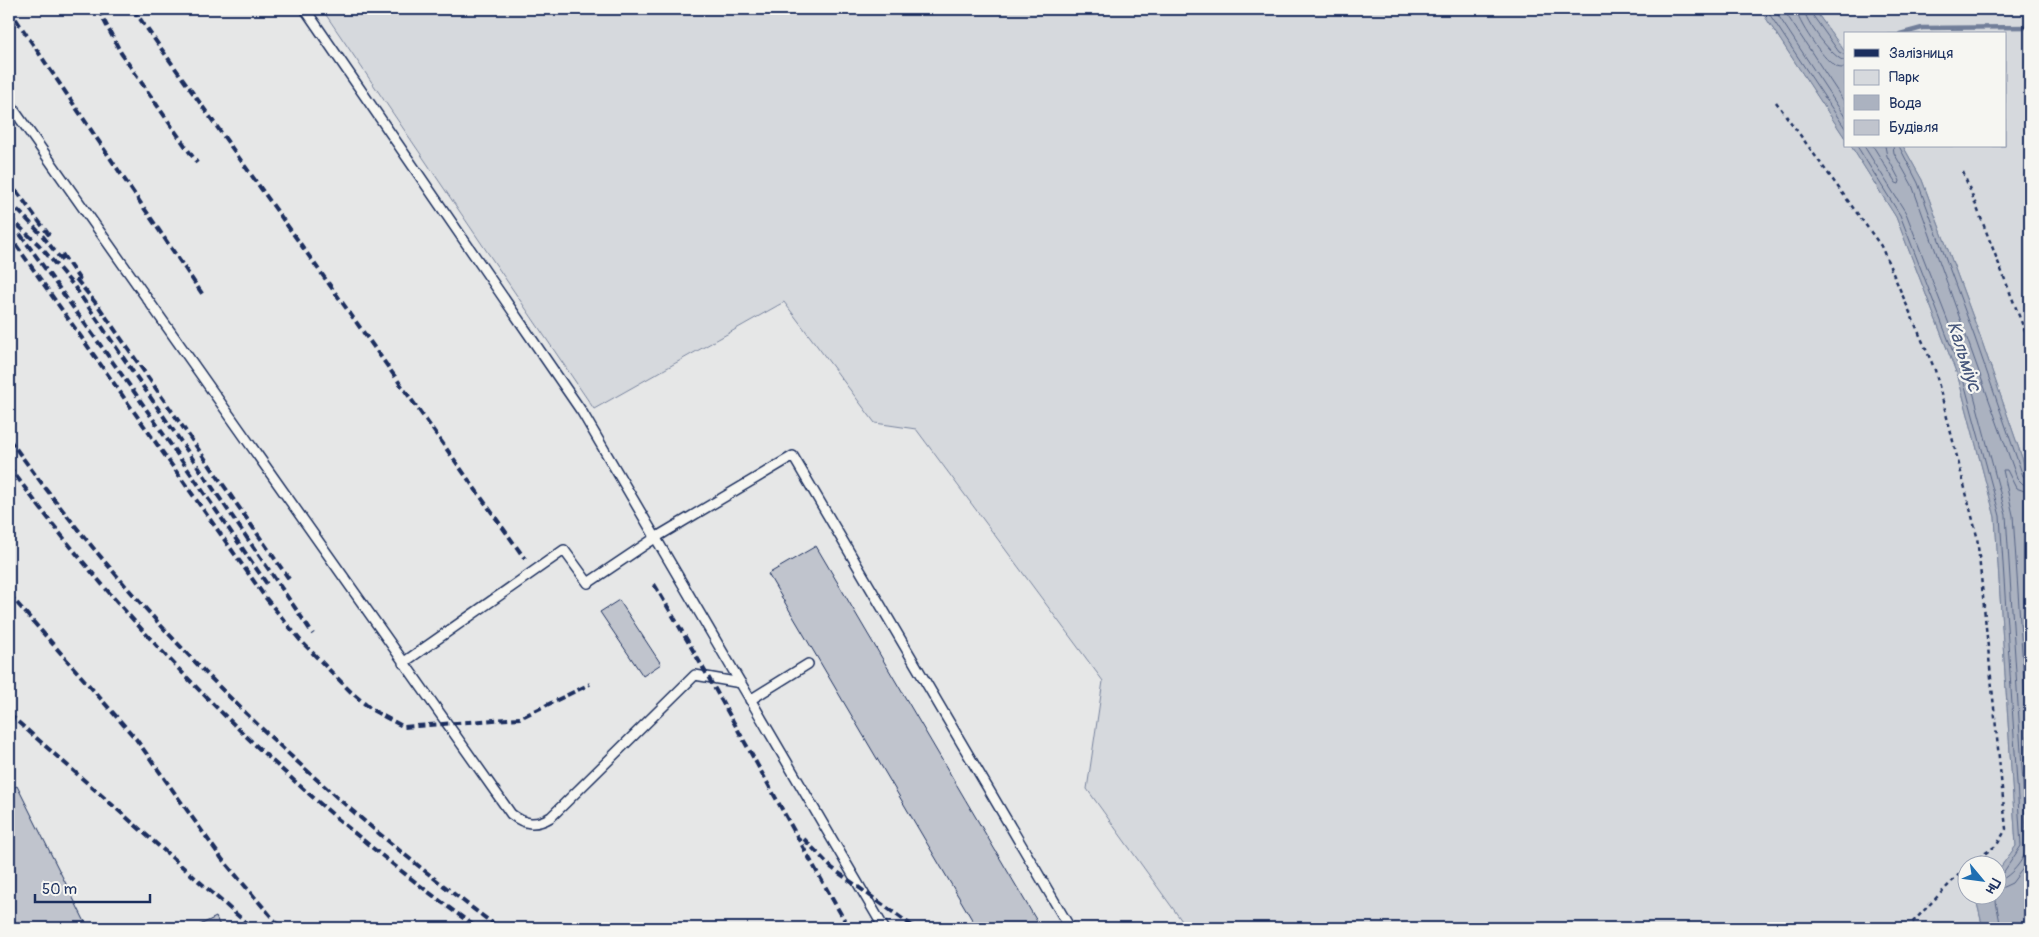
<svg xmlns="http://www.w3.org/2000/svg" width="2039" height="937" viewBox="0 0 2039 937" font-family="Pangolin,sans-serif">
<rect width="100%" height="100%" fill="#f6f6f2"/>
<filter id="ink" filterUnits="userSpaceOnUse"><feTurbulence type="fractalNoise" baseFrequency=".02" numOctaves="2"/><feDisplacementMap in="SourceGraphic" scale="10" xChannelSelector="R" yChannelSelector="G"/><feConvolveMatrix kernelMatrix="1 2 1 2 8 2 1 2 1" color-interpolation-filters="sRGB"/></filter>
<g filter="url(#ink)">
<!-- built -->
<path fill="#e6e7e7" d="M 9,9 L 322,9 L 594,409 L 785,302 L 875,423 L 916,429 L 1103,681 L 1087,789 L 1187,928 L 9,928 Z"/>
<!-- green -->
<path fill="#d6d9dd" stroke="#78849e" d="M 322,9 L 1760,9 L 1845,138 L 1845,146 L 1851,146 L 1896,217 L 1958,377 L 1995,517 L 2016,846 L 1997,872 L 1996,864 L 1966,864 L 1966,894 L 1980,895 L 1976,899 L 1983,928 L 1187,928 L 1087,789 L 1103,681 L 916,429 L 875,423 L 784,302 L 594,409 Z
M 1814,9 L 2030,9 L 2030,481 L 1980,336 L 1922,180 L 1903,146 L 2005,146 L 2005,34 L 1845,34 L 1845,52 Z"/>
<!-- water -->
<path fill="#abb2c0" stroke="#717e99" d="M 1760,9 L 1814,9 L 1845,52 L 1845,138 Z
M 1851,146 L 1903,146 L 1922,180 L 1980,336 L 2030,481 L 2030,928 L 1983,928 L 1976,899 L 1980,895 L 1996,894 L 1997,872 L 2016,846 L 1995,517 L 1958,377 L 1896,217 Z"/>
<g fill="none" stroke-linecap="round" stroke-linejoin="round">
<!-- shore -->
<path stroke="#556385" stroke-width="1" d="M 1766,9 L 1845,128
M 1774,9 L 1845,117
M 1783,9 L 1845,103
M 1796,9 C 1797,21 1823,59 1834,65 C 1837,68 1841,68 1845,68
M 1804,9 C 1804,20 1834,60 1845,61
M 1810,9 L 1811,13 L 1839,52 L 1845,55
M 1857,146 L 1900,215 L 1962,375 L 2000,516 L 2021,846 L 2003,873 L 1996,875
M 1864,146 L 1906,213 L 1968,373 L 2006,515 L 2027,846 C 2026,858 2009,880 1996,881
M 1873,146 L 1896,183 L 1899,184 L 1900,181 L 1887,156 L 1885,146
M 1893,146 L 1894,153 L 1912,185 L 2017,478 L 2023,484 L 2030,486
M 1899,146 L 1918,183 L 1975,338 L 2023,476 L 2030,479
M 2030,493 L 2016,488 L 2007,470 L 2003,470 L 2013,515 L 2030,774
M 2001,928 L 1996,902 L 1997,890 L 2012,883 L 2030,859"/>
<!-- stream -->
<path stroke="#717e99" stroke-width="4.5" d="M 1900,34 L 1922,28 L 2030,27"/>
</g>
<!-- building -->
<path fill="#c0c4cd" stroke="#1b2f5e" d="M 816,546 L 1041,928 L 977,928 L 768,574 Z
M 619,600 L 661,664 L 643,676 L 600,612 Z
M 17,786 L 88,928 L 9,928 L 9,790 Z
M 216,917 L 221,928 L 194,928 Z"/>
<g fill="none" stroke-linecap="round" stroke-linejoin="round">
<defs>
<path id="service" d="M 305,9 L 582,412 L 884,928
M 9,103 L 511,814 C 525,825 536,826 551,817 L 695,675 L 741,683
M 403,663 L 564,550 L 588,583 L 655,538 L 793,456 L 1070,928
M 750,700 L 808,664"/>
</defs>
<!-- service casing -->
<use href="#service" stroke="#1b2f5e" stroke-width="12"/>
<!-- path -->
<path stroke="#1b2f5e" stroke-width="2.5" stroke-dasharray="4 4" stroke-linecap="butt" d="M 1776,102 L 1881,246 L 1935,370 L 1977,536 L 2006,829 L 1997,845 L 1970,864
M 1963,172 L 2030,344
M 1907,928 L 1966,867"/>
<!-- service -->
<use href="#service" stroke="#f6f6f2" stroke-width="9"/>
<!-- rail -->
<path stroke="#1b2f5e" stroke-width="4" stroke-dasharray="8 4" stroke-linecap="butt" d="M 9,9 L 203,295
M 98,9 L 121,53 L 197,163
M 133,9 L 525,559
M 9,181 L 49,235
M 9,201 L 41,234 L 64,263
M 9,217 L 39,245 L 74,286 L 313,634
M 20,234 L 135,393 L 269,587
M 9,235 L 265,597 L 300,640 L 351,692 L 372,710 L 404,727 L 520,718 L 590,684
M 62,254 L 82,283
M 76,279 L 99,307 L 289,579
M 9,439 C 145,628 313,790 499,928
M 9,466 C 134,640 303,803 477,928
M 654,584 C 722,697 783,814 849,928
M 9,594 L 136,739 L 222,859 L 281,928
M 9,714 L 252,928
M 804,839 L 832,868 L 915,928"/>
</g>
</g>
<g text-anchor="middle" stroke-width="4.5" stroke-linejoin="round" paint-order="stroke">
<!-- water labels -->
<g font-size="19" font-style="italic" fill="#46567b" stroke="#f6f6f2">
<text transform="translate(1965 356) rotate(72)" y="7">Кальміус</text>
</g>
</g>
<!-- margin -->
<rect width="2039" height="937" fill="none" stroke="#f6f6f2" stroke-width="30"/>
<rect x="15" y="15" width="2009" height="907" fill="none" stroke="#1b2f5e" stroke-width="2" filter="url(#ink)"/>
<!-- legend -->
<rect x="1844" y="32" width="162" height="115" fill="#f6f6f2" stroke="#9ea6b7"/>
<rect x="1854" y="49" width="25" height="8" fill="#1b2f5e" stroke="#9ea6b7"/>
<text x="1889" y="58" font-size="15" fill="#1b2f5e">Залізниця</text>
<rect x="1854" y="70" width="25" height="15" fill="#d6d9dd" stroke="#9ea6b7"/>
<text x="1889" y="82" font-size="15" fill="#1b2f5e">Парк</text>
<rect x="1854" y="95" width="25" height="15" fill="#abb2c0" stroke="#9ea6b7"/>
<text x="1889" y="108" font-size="15" fill="#1b2f5e">Вода</text>
<rect x="1854" y="120" width="25" height="15" fill="#c0c4cd" stroke="#9ea6b7"/>
<text x="1889" y="132" font-size="15" fill="#1b2f5e">Будівля</text>
<!-- north arrow -->
<g transform="translate(1982 880) rotate(119)"><circle r="24" fill="#f6f6f2" stroke="#9ea6b7"/>
<path d="M0-4L9 19L0 12L-9 19Z" fill="#1f6fb2"/>
<text y="-8" font-size="14" font-weight="bold" text-anchor="middle" fill="#1b2f5e">Пн</text>
</g>
<!-- scale -->
<path d="M35 894v8h115v-8" fill="none" stroke="#1b2f5e" stroke-width="2.5"/>
<text x="42" y="894" font-size="15" fill="#1b2f5e" stroke="#f6f6f2" stroke-width="4" paint-order="stroke">50 m</text>
</svg>
